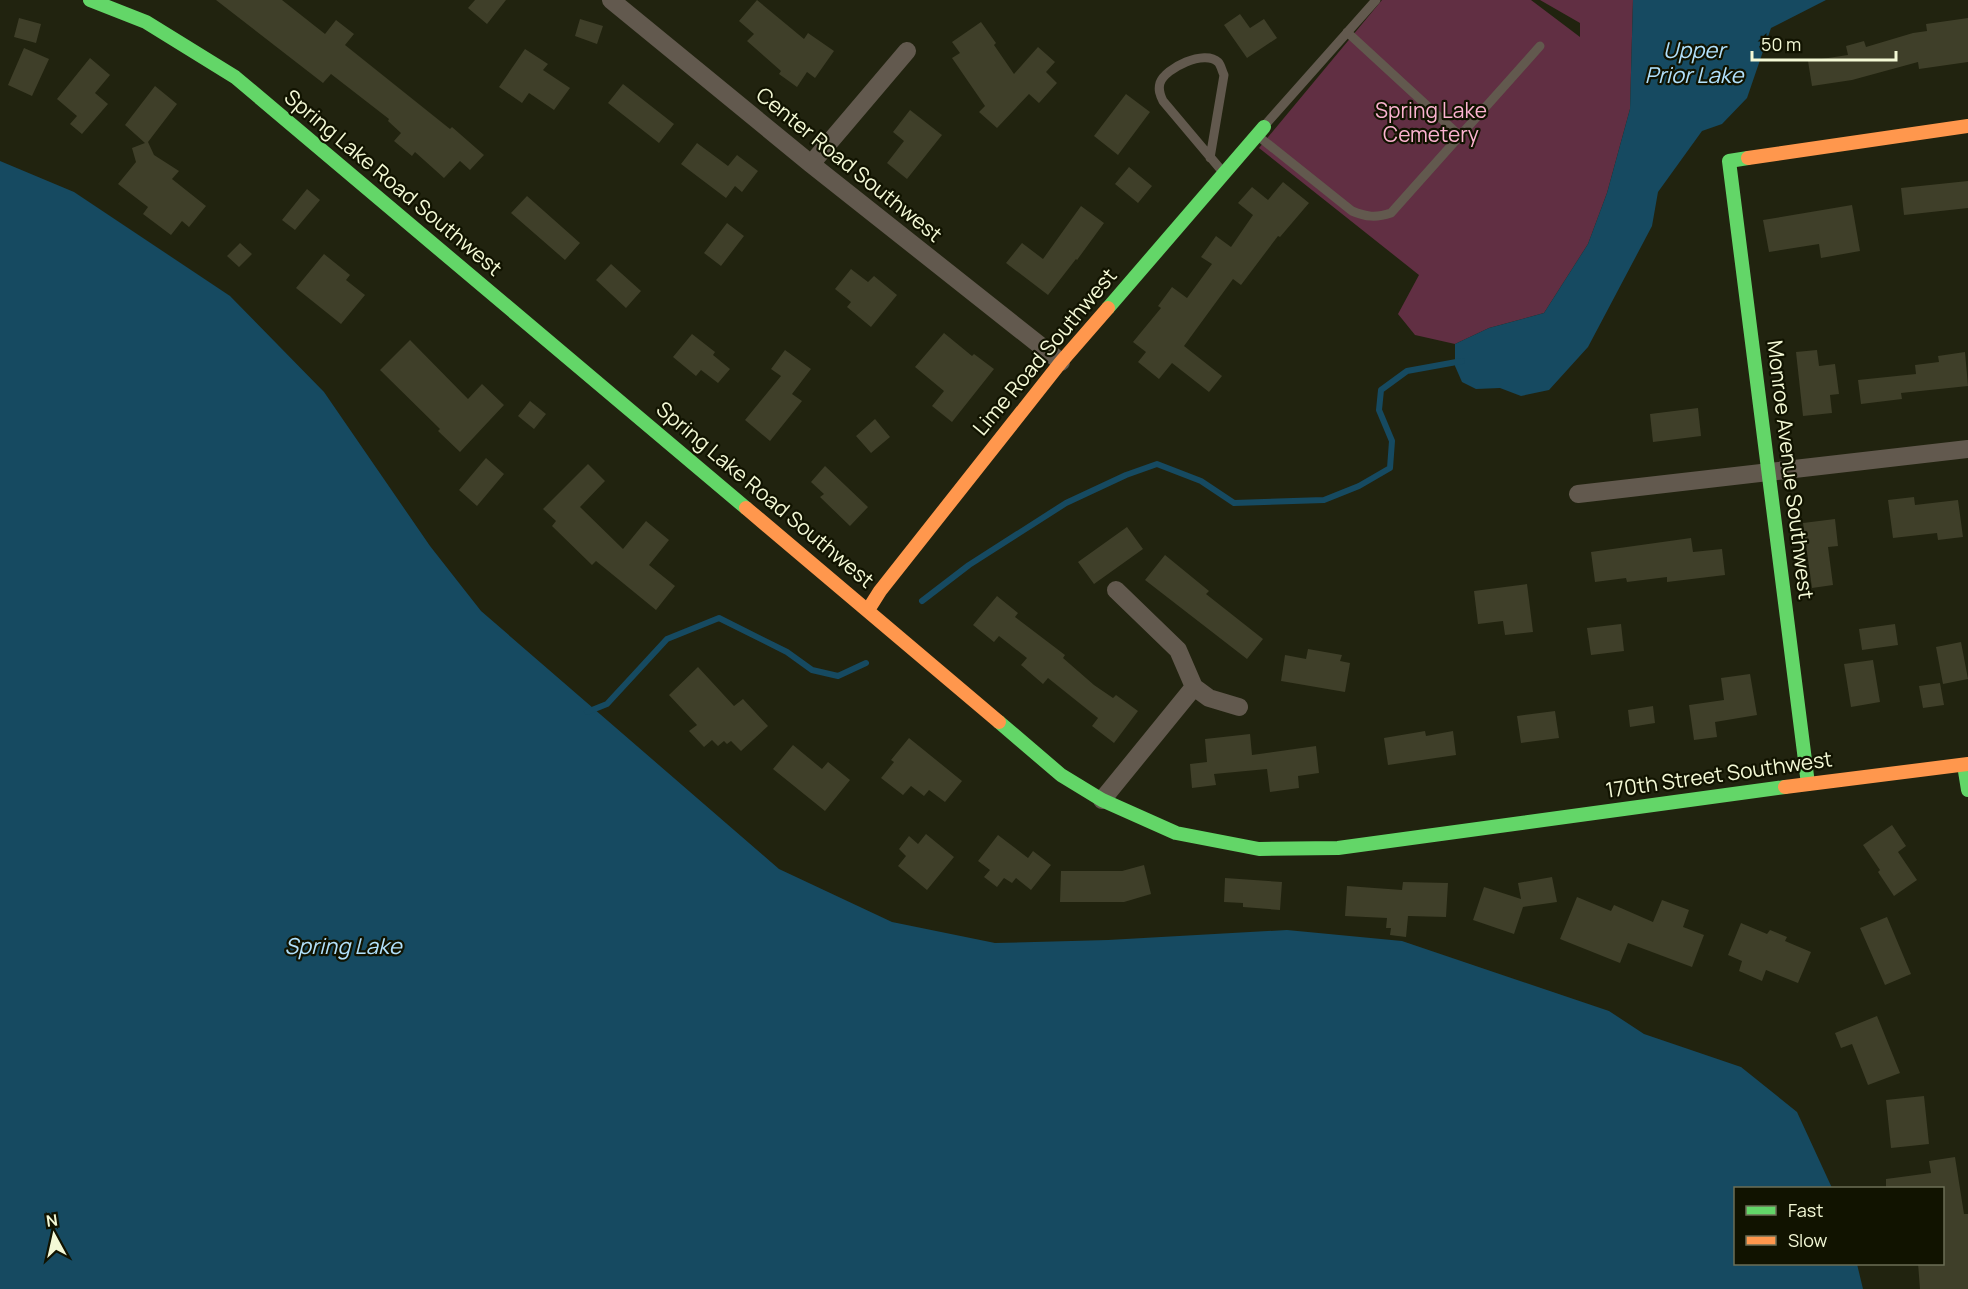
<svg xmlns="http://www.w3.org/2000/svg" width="1968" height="1289" viewBox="0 0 1968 1289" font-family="Manrope,sans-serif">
<rect width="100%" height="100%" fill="#21230f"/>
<!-- green -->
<path fill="#612f43" d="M 1382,0 L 1531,0 L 1580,37 L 1580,23 L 1540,0 L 1633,0 L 1630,109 L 1607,193 L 1588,244 L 1544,313 L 1489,328 L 1455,344 L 1415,335 L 1398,314 L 1419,275 L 1259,148 Z"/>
<!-- water -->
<path fill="#164a61" d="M 1633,0 L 1826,0 L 1771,28 L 1747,98 L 1722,124 L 1702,131 L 1658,192 L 1652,226 L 1588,347 L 1549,390 L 1521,396 L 1500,388 L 1476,389 L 1462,382 L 1455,366 L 1455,344 L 1489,328 L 1544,313 L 1588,244 L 1607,193 L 1630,109 Z
M 0,161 L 74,192 L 230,296 L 324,392 L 430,546 L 481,611 L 779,869 L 892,922 L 995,943 L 1108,940 L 1287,930 L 1402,941 L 1609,1011 L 1644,1034 L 1741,1067 L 1797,1112 L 1832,1188 L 1736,1188 L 1736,1264 L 1857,1264 L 1863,1289 L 0,1289 Z"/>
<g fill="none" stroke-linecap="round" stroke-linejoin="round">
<!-- stream -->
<path stroke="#164a61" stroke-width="6" d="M 922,601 L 969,565 L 1066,503 L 1126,475 L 1157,464 L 1201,481 L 1234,503 L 1324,500 L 1359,486 L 1390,468 L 1392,441 L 1379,410 L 1381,390 L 1407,371 L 1462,361
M 587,712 L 607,704 L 667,639 L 719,618 L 787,652 L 812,670 L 838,676 L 866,663"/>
</g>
<!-- building -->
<path fill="#3f3f29" d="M 216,0 L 282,0 L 325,34 L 336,20 L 354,34 L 345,45 L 450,129 L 452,127 L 484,155 L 470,170 L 460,161 L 444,178 L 415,152 L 412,156 L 394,141 L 401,133 L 388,121 L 389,119 L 331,74 L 323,83 Z
M 475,0 L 506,0 L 487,24 L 468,8 Z
M 757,0 L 804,39 L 808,33 L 834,51 L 815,78 L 807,72 L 797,87 L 779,74 L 781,71 L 747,41 L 754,34 L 739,21 Z
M 1240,14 L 1250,28 L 1264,19 L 1277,38 L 1247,58 L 1224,25 Z
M 19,18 L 41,24 L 36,43 L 14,37 Z
M 1968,18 L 1968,62 L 1919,69 L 1918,62 L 1852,80 L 1812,86 L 1808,61 L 1848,55 L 1846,46 L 1864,41 L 1866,47 L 1913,33 L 1927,31 L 1926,24 Z
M 580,19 L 603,26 L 597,44 L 575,36 Z
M 981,22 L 996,43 L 994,45 L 1014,74 L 1038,47 L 1055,62 L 1046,72 L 1057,83 L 1039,103 L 1029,94 L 997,128 L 979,112 L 985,106 L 952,58 L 960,53 L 952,42 Z
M 24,48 L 49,59 L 32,96 L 8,85 Z
M 525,49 L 548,64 L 543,70 L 570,88 L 554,110 L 529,93 L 522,103 L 499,87 Z
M 90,58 L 110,75 L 95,93 L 108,104 L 82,134 L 70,124 L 77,116 L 57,99 Z
M 623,84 L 674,124 L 659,143 L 608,103 Z
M 155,86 L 177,104 L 148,142 L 154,155 L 179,171 L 172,179 L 206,206 L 189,227 L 182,221 L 171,235 L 143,214 L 148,207 L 118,184 L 136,162 L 132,148 L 145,143 L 125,125 Z
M 1126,94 L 1150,112 L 1118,155 L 1094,136 Z
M 910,110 L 942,135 L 907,179 L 887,163 L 904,141 L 893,132 Z
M 697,143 L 728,166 L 737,155 L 758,171 L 742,192 L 735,186 L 726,198 L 681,164 Z
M 1129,167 L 1152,186 L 1138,203 L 1115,184 Z
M 1968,181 L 1968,208 L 1904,215 L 1901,188 Z
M 1283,182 L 1309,203 L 1280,237 L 1278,236 L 1241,285 L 1233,279 L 1184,346 L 1222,376 L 1209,392 L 1172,363 L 1159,379 L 1138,362 L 1146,352 L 1133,342 L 1161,308 L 1158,306 L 1172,287 L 1187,298 L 1212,264 L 1201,257 L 1216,236 L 1231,247 L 1253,215 L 1238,203 L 1252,187 L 1268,200 Z
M 307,189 L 320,200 L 295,230 L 282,220 Z
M 527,196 L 580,243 L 565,260 L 511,213 Z
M 1852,205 L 1860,251 L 1821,258 L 1819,244 L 1769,252 L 1763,220 Z
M 1081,206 L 1104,223 L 1077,260 L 1076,259 L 1048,295 L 1006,263 L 1022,243 L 1043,259 Z
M 727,223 L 744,236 L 721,266 L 704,253 Z
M 240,243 L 252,254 L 239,267 L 227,256 Z
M 324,254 L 350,275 L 346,280 L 365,295 L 341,324 L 296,288 Z
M 611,264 L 641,291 L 626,308 L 596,280 Z
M 851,269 L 868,282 L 874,276 L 897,295 L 871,327 L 847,307 L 851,302 L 835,289 Z
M 944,333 L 972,356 L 974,354 L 994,369 L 952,422 L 932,406 L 944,391 L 915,367 Z
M 692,334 L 715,352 L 713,355 L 730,369 L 718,383 L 701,370 L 696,376 L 673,357 Z
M 410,340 L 468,399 L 482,384 L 504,405 L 460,452 L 438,431 L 440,429 L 380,370 Z
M 785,350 L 811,369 L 792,394 L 802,401 L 770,441 L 745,420 L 781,376 L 771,369 Z
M 1817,350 L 1819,366 L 1835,364 L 1839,394 L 1830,395 L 1832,413 L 1803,416 L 1796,352 Z
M 1965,352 L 1968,386 L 1901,393 L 1902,399 L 1861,404 L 1858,380 L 1916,374 L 1915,365 L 1939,362 L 1938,356 Z
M 530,401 L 546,414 L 534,429 L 518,416 Z
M 1698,408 L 1701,436 L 1653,442 L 1650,414 Z
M 875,419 L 890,437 L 871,453 L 856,436 Z
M 486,458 L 504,474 L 477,506 L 459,490 Z
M 588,464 L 605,481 L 580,507 L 623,549 L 646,521 L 669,540 L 649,565 L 675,586 L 656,610 L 596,561 L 592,565 L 552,526 L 556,521 L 543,509 Z
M 825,466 L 868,507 L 850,526 L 820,497 L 824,494 L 811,482 Z
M 1914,497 L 1915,505 L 1958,500 L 1963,537 L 1938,540 L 1937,533 L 1893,538 L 1888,500 Z
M 1835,519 L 1838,546 L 1828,547 L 1833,585 L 1812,588 L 1803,523 Z
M 1127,527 L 1143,549 L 1094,584 L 1078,562 Z
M 1691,538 L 1693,552 L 1722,549 L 1725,575 L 1667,582 L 1667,577 L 1627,582 L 1626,578 L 1595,582 L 1591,552 Z
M 1165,555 L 1209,591 L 1206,594 L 1263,639 L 1247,659 L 1145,580 Z
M 1527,584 L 1533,632 L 1505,635 L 1503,621 L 1478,624 L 1474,591 Z
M 997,596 L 1018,613 L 1015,617 L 1065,655 L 1063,658 L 1094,685 L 1113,698 L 1116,695 L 1138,711 L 1114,743 L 1092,726 L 1098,718 L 1048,678 L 1043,684 L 1021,665 L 1027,658 L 999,636 L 994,642 L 973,625 Z
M 1621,624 L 1624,651 L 1591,655 L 1587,628 Z
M 1895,624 L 1898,645 L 1862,650 L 1859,629 Z
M 1961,642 L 1968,679 L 1943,684 L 1936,647 Z
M 1308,649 L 1342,655 L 1340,661 L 1350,663 L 1345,692 L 1281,681 L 1285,655 L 1306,659 Z
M 1873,660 L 1880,702 L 1851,707 L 1844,664 Z
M 698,667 L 734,706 L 743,699 L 768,726 L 741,751 L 731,741 L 727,744 L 724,741 L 718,746 L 712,740 L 704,747 L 689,731 L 697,725 L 669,695 Z
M 1750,674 L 1757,715 L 1715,722 L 1717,737 L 1694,740 L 1689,705 L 1724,700 L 1721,678 Z
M 1940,683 L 1944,705 L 1923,708 L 1919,686 Z
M 1653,706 L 1655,723 L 1630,727 L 1628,710 Z
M 1555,711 L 1559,738 L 1521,743 L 1517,716 Z
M 1425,731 L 1426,736 L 1453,731 L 1456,755 L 1388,765 L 1384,738 Z
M 1250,734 L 1252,755 L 1316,746 L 1319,773 L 1298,776 L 1299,788 L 1270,792 L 1267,769 L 1214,774 L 1216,785 L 1192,788 L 1190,764 L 1207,762 L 1205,739 Z
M 909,738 L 962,781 L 945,802 L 929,790 L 924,796 L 911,786 L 903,795 L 881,778 L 894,762 L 891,760 Z
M 793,745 L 822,769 L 828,762 L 850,780 L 825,811 L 773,769 Z
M 1892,825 L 1906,846 L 1898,852 L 1917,880 L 1894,896 L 1878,872 L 1880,870 L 1863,845 Z
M 926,834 L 954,857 L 927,890 L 898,866 L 906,856 L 899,849 L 909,836 L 918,844 Z
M 998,835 L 1028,858 L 1033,851 L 1051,865 L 1031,890 L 1016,878 L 1012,883 L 1004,878 L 997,887 L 984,877 L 990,870 L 978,861 Z
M 1144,865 L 1151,894 L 1124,902 L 1060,902 L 1061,871 L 1122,871 Z
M 1552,877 L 1557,902 L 1523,907 L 1514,934 L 1473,920 L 1484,887 L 1521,899 L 1518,883 Z
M 1225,878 L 1282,882 L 1280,910 L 1243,907 L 1243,903 L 1224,902 Z
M 1403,882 L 1448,883 L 1446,917 L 1408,916 L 1406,937 L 1390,935 L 1391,928 L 1386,928 L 1387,918 L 1345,916 L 1347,886 L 1402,890 Z
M 1577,897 L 1611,911 L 1614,905 L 1653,922 L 1662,900 L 1689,910 L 1683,927 L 1704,935 L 1692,967 L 1628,943 L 1620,963 L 1560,939 Z
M 1887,917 L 1911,974 L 1885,985 L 1860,928 Z
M 1741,923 L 1767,934 L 1770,930 L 1787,937 L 1785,941 L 1811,952 L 1798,983 L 1766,970 L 1762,981 L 1739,971 L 1742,961 L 1728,955 Z
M 1877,1016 L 1900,1073 L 1868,1085 L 1852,1044 L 1841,1048 L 1835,1033 Z
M 1924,1096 L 1929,1144 L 1891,1148 L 1886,1100 Z
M 1955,1157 L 1964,1214 L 1968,1214 L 1968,1289 L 1920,1289 L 1918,1263 L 1942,1263 L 1942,1188 L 1886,1188 L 1886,1179 L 1931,1173 L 1929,1161 Z"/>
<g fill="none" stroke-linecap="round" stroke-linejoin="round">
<!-- lane -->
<path stroke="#62594e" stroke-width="9" d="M 1347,32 L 1460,136
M 1265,125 L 1376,0
M 1258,136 L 1352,211 C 1366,217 1376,218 1391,213 L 1540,46
M 1210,158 L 1224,75 C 1222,71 1221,65 1218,62 C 1205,49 1165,68 1160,83 C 1158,90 1160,95 1163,101 L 1222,171"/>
<!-- street -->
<path stroke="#62594e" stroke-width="18" d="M 611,0 L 811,164 L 1061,362
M 811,164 L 907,51
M 1578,494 L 1968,449
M 1116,590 L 1178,650 L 1194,687 L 1209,698 L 1239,707
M 1102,800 L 1194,687"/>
<!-- fast -->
<path stroke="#63d668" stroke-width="14" d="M 90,0 L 146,22 L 235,77 L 746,508
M 1748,158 L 1729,161 L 1808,784
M 1108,308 L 1264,127
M 999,722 L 1061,775 L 1102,800 L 1176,833 L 1259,849 L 1338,848 L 1785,787
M 1964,765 L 1968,790"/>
<!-- slow -->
<path stroke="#ff974d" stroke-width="14" d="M 1748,158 L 1968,126
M 746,508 L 999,722
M 868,610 L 880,591 L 1061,362 L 1108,308
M 1785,787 L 1968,764"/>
</g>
<g text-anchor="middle" stroke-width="4.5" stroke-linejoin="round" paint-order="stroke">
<!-- park labels -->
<g font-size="21" fill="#fcb3d0" stroke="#111300">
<text x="1431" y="118">Spring Lake<tspan x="1431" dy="24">Cemetery</tspan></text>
</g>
<!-- street labels -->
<g font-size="21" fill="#f4f9d6" stroke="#111300">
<text transform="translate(849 165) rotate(39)" y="7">Center Road Southwest</text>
<text transform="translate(393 183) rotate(40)" y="7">Spring Lake Road Southwest</text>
<text transform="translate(1045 352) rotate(-50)" y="7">Lime Road Southwest</text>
<text transform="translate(1790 470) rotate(83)" y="7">Monroe Avenue Southwest</text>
<text transform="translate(765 495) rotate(40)" y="7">Spring Lake Road Southwest</text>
<text transform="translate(1719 775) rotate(-8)" y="7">170th Street Southwest</text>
</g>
<!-- water labels -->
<g font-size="22" font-style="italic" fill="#b2e1fc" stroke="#111300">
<text x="1694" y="58">Upper<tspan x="1694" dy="25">Prior Lake</tspan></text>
<text x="343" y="954">Spring Lake</text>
</g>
</g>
<!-- legend -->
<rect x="1734" y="1187" width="210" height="78" fill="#111300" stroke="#6c6f56" stroke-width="1.5"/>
<rect x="1746" y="1206" width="30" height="9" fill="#63d668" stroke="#6c6f56" stroke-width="1.5"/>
<text x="1788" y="1217" font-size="18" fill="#f4f9d6">Fast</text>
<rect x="1746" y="1236" width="30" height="9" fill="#ff974d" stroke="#6c6f56" stroke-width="1.5"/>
<text x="1788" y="1247" font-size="18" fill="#f4f9d6">Slow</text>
<!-- north arrow -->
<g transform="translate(54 1235) rotate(352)" stroke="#111300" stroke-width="4.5" paint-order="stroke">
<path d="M0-4.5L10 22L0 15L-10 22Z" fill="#f4f9d6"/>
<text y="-9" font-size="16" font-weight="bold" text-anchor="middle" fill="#f4f9d6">N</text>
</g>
<!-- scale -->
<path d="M1752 51v9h144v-9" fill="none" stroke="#f4f9d6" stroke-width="3"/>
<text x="1761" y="51" font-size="18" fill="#f4f9d6" stroke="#111300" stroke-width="4.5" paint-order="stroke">50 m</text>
</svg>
